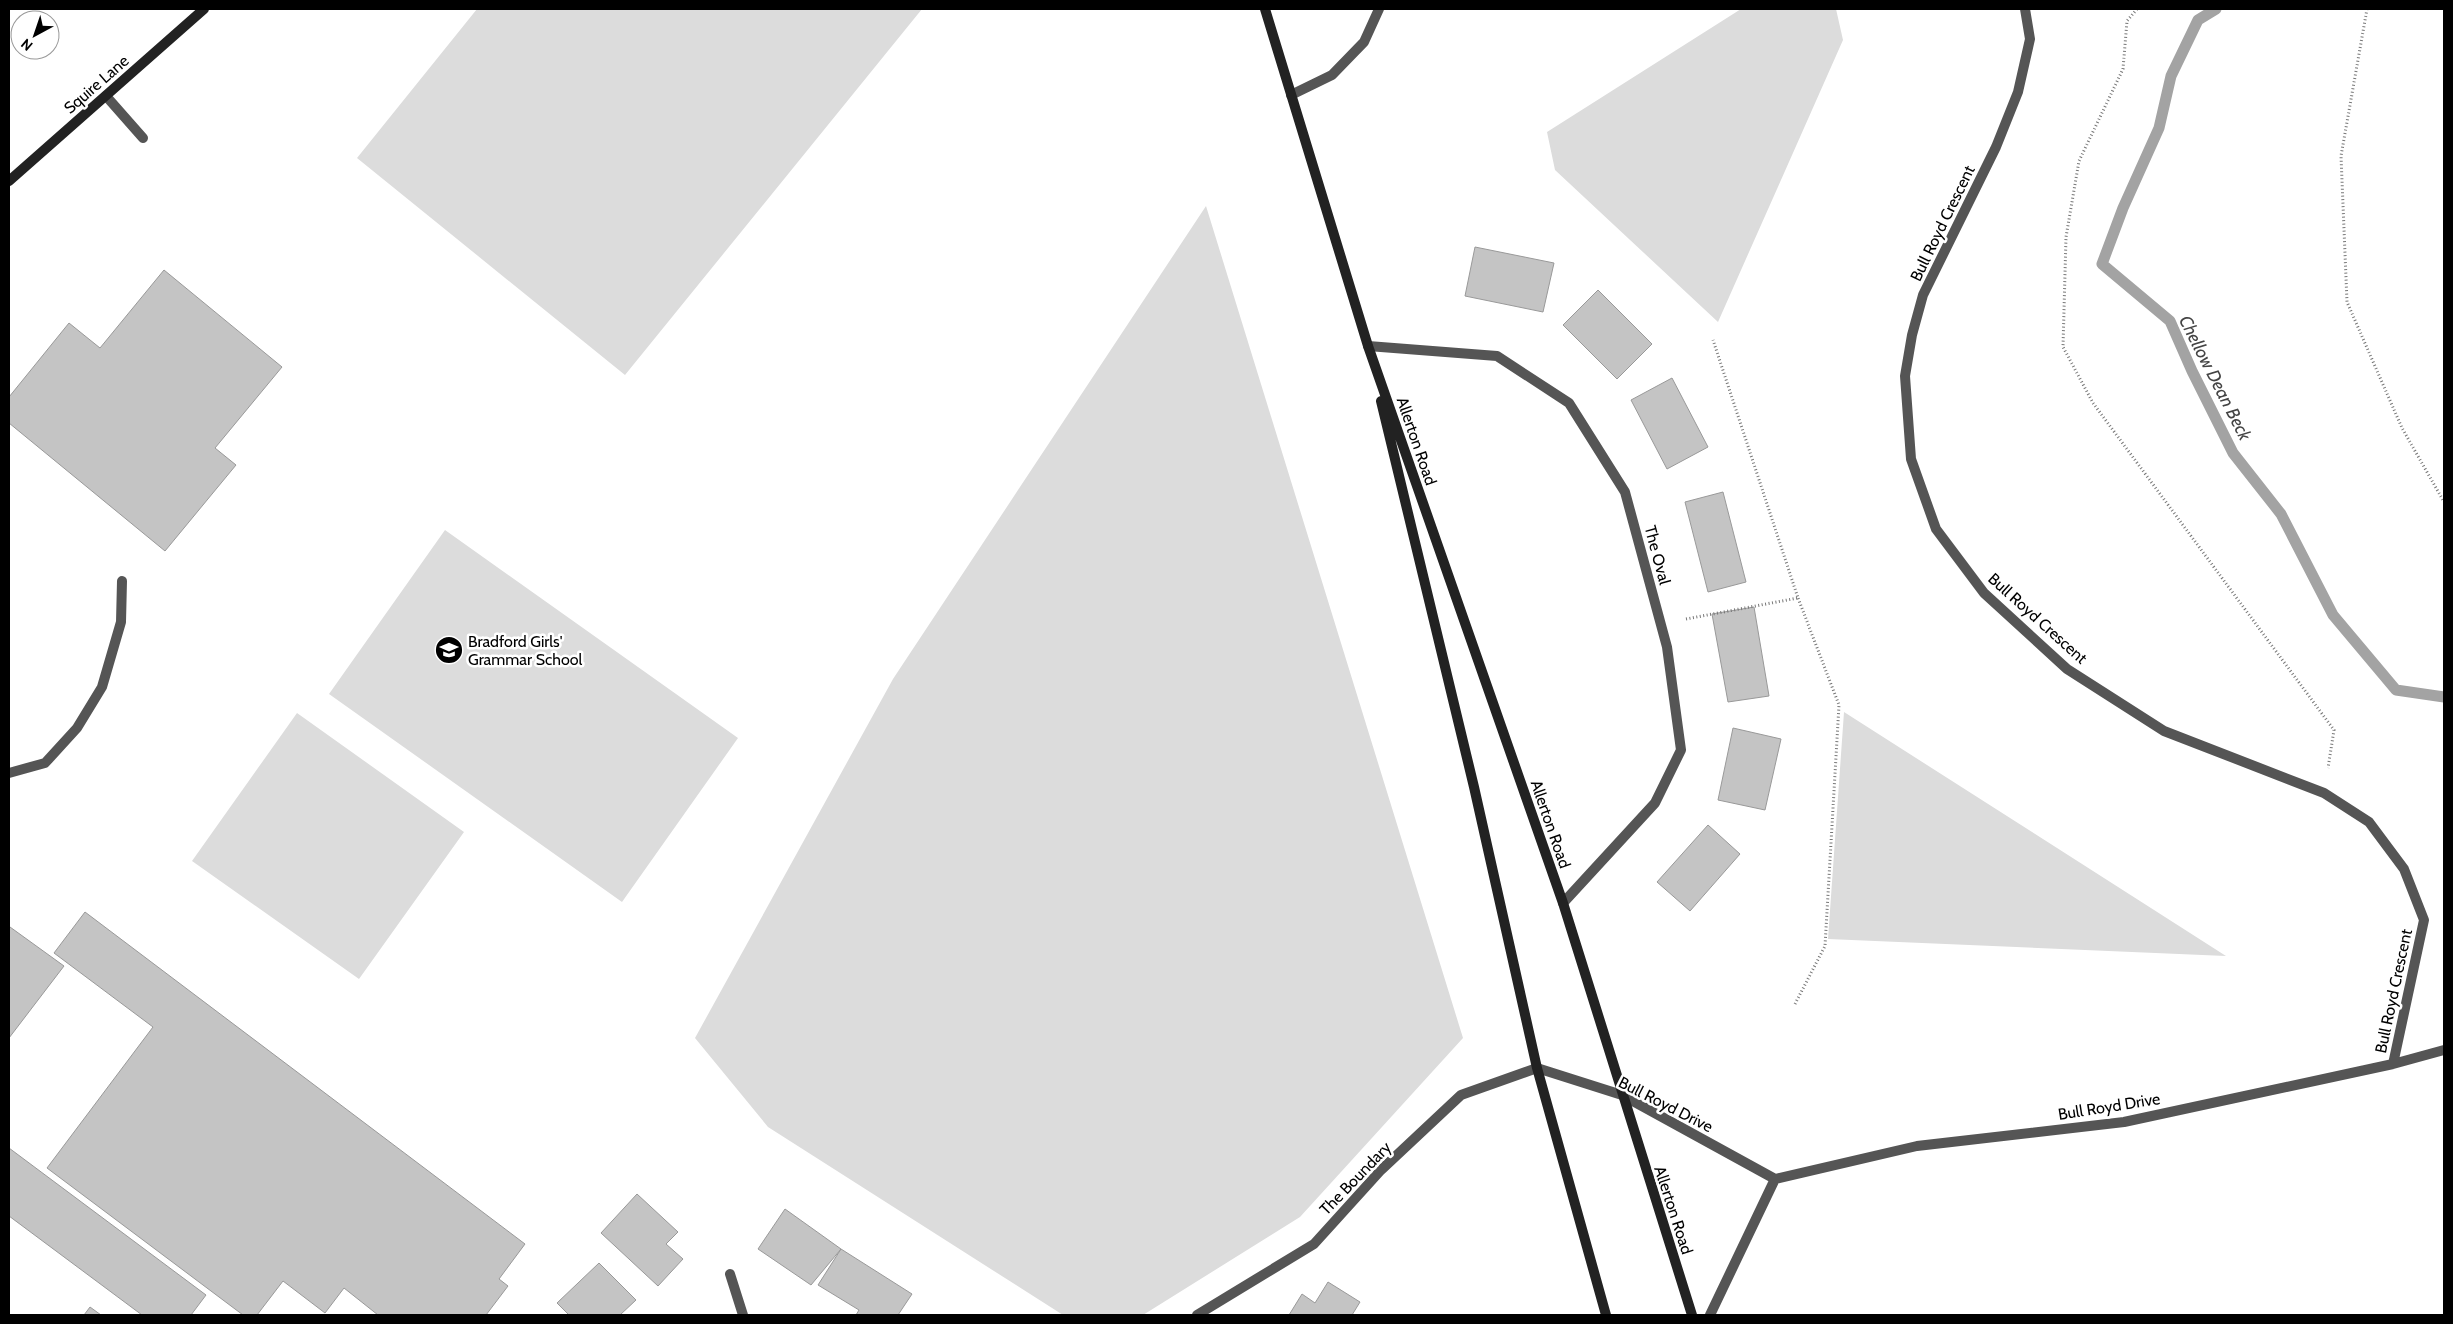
<svg xmlns="http://www.w3.org/2000/svg" width="2453" height="1324" viewBox="0 0 2453 1324" font-family="Cabin,sans-serif">
<rect width="100%" height="100%" fill="#fff"/>
<!-- green -->
<path fill="#dcdcdc" d="M 477,9 L 922,9 L 625,375 L 357,158 Z
M 1741,9 L 1836,9 L 1843,40 L 1718,322 L 1555,170 L 1547,132 Z
M 1206,206 L 1463,1038 L 1300,1217 L 1143,1315 L 1063,1315 L 768,1127 L 695,1038 L 893,679 Z
M 445,530 L 738,738 L 622,902 L 329,694 Z
M 1844,712 L 2226,956 L 1828,939 Z
M 297,713 L 464,832 L 359,979 L 192,861 Z"/>
<g fill="none" stroke-linecap="round" stroke-linejoin="round">
<!-- stream -->
<path stroke="#a3a3a3" stroke-width="11" d="M 2216,9 L 2198,20 L 2171,76 L 2159,128 L 2123,208 L 2102,264 L 2170,321 L 2192,371 L 2233,453 L 2281,514 L 2333,615 L 2396,690 L 2444,697"/>
</g>
<!-- building -->
<path fill="#c4c4c4" stroke="#999" d="M 1475,247 L 1554,263 L 1543,312 L 1465,296 Z
M 164,270 L 282,367 L 215,448 L 236,465 L 165,551 L 9,423 L 9,397 L 69,323 L 100,348 Z
M 1598,290 L 1652,344 L 1617,379 L 1563,325 Z
M 1672,378 L 1708,447 L 1667,469 L 1631,400 Z
M 1723,492 L 1746,582 L 1708,592 L 1685,502 Z
M 1754,607 L 1769,696 L 1728,702 L 1712,614 Z
M 1733,728 L 1781,739 L 1765,810 L 1718,800 Z
M 1708,825 L 1740,854 L 1690,911 L 1657,882 Z
M 85,912 L 525,1244 L 499,1279 L 508,1286 L 486,1315 L 378,1315 L 344,1288 L 325,1313 L 283,1281 L 257,1315 L 243,1315 L 47,1168 L 153,1027 L 54,953 Z
M 10,927 L 64,966 L 9,1038 L 9,929 Z
M 9,1148 L 206,1295 L 191,1315 L 142,1315 L 9,1216 Z
M 637,1194 L 678,1232 L 666,1244 L 683,1259 L 658,1286 L 601,1233 Z
M 785,1209 L 841,1249 L 811,1285 L 758,1249 Z
M 841,1249 L 912,1294 L 898,1315 L 856,1315 L 859,1310 L 818,1285 Z
M 599,1263 L 636,1300 L 620,1315 L 569,1315 L 557,1303 Z
M 1328,1282 L 1360,1302 L 1352,1315 L 1289,1315 L 1302,1294 L 1315,1303 Z
M 90,1307 L 101,1315 L 84,1315 Z"/>
<g fill="none" stroke-linecap="round" stroke-linejoin="round">
<!-- path -->
<path stroke="#777" stroke-width="3" stroke-dasharray="1 2.5" stroke-linecap="butt" d="M 2137,9 L 2127,21 L 2123,69 L 2079,161 L 2066,237 L 2063,347 L 2093,403 L 2334,730 L 2328,768
M 2367,9 L 2341,156 L 2347,302 L 2402,428 L 2444,502
M 1686,619 L 1798,598 L 1713,340
M 1795,1004 L 1825,946 L 1839,705 L 1798,598"/>
<!-- lane -->
<path stroke="#555" stroke-width="10" d="M 106,96 L 143,138
M 9,773 L 45,763 L 77,728 L 102,687 L 121,622 L 122,581"/>
<!-- street -->
<path stroke="#555" stroke-width="10" d="M 2025,9 L 2030,39 L 2018,92 L 1996,147 L 1923,295 L 1912,335 L 1905,376 L 1911,459 L 1936,529 L 1984,593 L 2067,669 L 2164,731 L 2324,793 L 2369,822 L 2404,869 L 2424,920 L 2393,1064
M 1291,95 L 1332,75 L 1364,42 L 1379,9
M 1368,346 L 1497,356 L 1569,403 L 1625,492 L 1667,647 L 1681,750 L 1655,803 L 1563,903
M 730,1274 L 743,1315
M 1197,1315 L 1314,1244 L 1381,1170 L 1461,1095 L 1537,1068 L 1622,1095 L 1775,1179 L 1917,1146 L 2124,1122 L 2393,1064 L 2444,1050
M 1710,1315 L 1775,1179"/>
<!-- secondary -->
<path stroke="#222" stroke-width="10" d="M 1265,9 L 1368,346 L 1563,903 L 1692,1315
M 9,181 L 204,9
M 1381,401 L 1474,787 L 1537,1068 L 1606,1315"/>
</g>
<!-- icons -->
<defs>
<symbol id="school-disc" viewBox="-11 -11 22 22"><circle r="9.5" fill="#000" stroke="#fff"/><path d="M0-5L7-2L0 1L-7-2ZM-4 1L0 2.5L4 1V4Q0 6-4 4Z" fill="#fff"/></symbol>
</defs>
<g fill-rule="evenodd">
<use href="#school-disc" x="433" y="634" width="32" height="32"/>
</g>
<g text-anchor="middle" stroke-width="5" stroke-linejoin="round" paint-order="stroke">
<!-- street labels -->
<g font-size="16" fill="#000" stroke="#fff">
<text transform="translate(96 84) rotate(-41)" y="6">Squire Lane</text>
<text transform="translate(1942 223) rotate(-64)" y="6">Bull Royd Crescent</text>
<text transform="translate(1417 441) rotate(71)" y="6">Allerton Road</text>
<text transform="translate(1658 555) rotate(75)" y="6">The Oval</text>
<text transform="translate(2038 618) rotate(42)" y="6">Bull Royd Crescent</text>
<text transform="translate(1551 824) rotate(71)" y="6">Allerton Road</text>
<text transform="translate(2393 991) rotate(-78)" y="6">Bull Royd Crescent</text>
<text transform="translate(1666 1104) rotate(27)" y="6">Bull Royd Drive</text>
<text transform="translate(2109 1106) rotate(-9)" y="6">Bull Royd Drive</text>
<text transform="translate(1355 1178) rotate(-46)" y="6">The Boundary</text>
<text transform="translate(1674 1210) rotate(72)" y="6">Allerton Road</text>
</g>
<!-- poi labels -->
<g font-size="16" fill="#000" stroke="#fff" text-anchor="start">
<text x="468" y="647">Bradford Girls'<tspan x="468" dy="18">Grammar School</tspan></text>
</g>
<!-- water labels -->
<g font-size="18" font-style="italic" fill="#444" stroke="#fff">
<text transform="translate(2215 378) rotate(63)" y="6">Chellow Dean Beck</text>
</g>
</g>
<!-- border -->
<rect width="2453" height="1324" fill="none" stroke="#000000" stroke-width="20"/>
<!-- north arrow -->
<g transform="translate(35 35) rotate(220)"><circle r="24" fill="#ffffff" stroke="#999999"/>
<path d="M0-4L9 19L0 12L-9 19Z" fill="#000000"/>
<text y="-8" font-size="14" font-weight="bold" text-anchor="middle" fill="#000000">N</text>
</g>
</svg>
